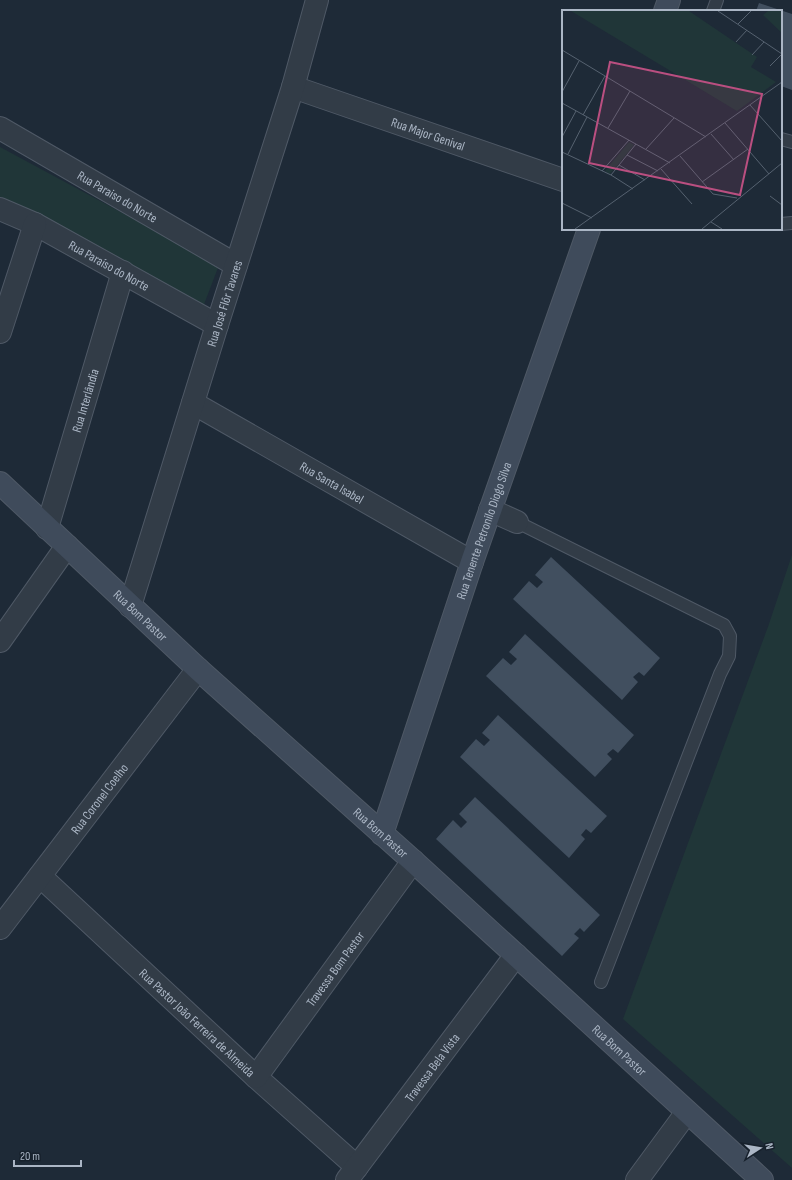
<svg xmlns="http://www.w3.org/2000/svg" width="792" height="1180" viewBox="0 0 792 1180" font-family="'Sofia Sans Condensed',sans-serif">
<rect width="100%" height="100%" fill="#1e2a37"/>
<!-- green -->
<path fill="#203638" d="M 0,147 L 219,265 L 203,307 L 0,197 Z
M 792,555 L 792,1168 L 623,1019 L 769,624 Z"/>
<!-- building -->
<path fill="#414f5f" d="M 759,3 L 792,14 L 792,90 L 781,86 L 781,11 L 756,11 Z
M 551,557 L 660,658 L 644,676 L 639,672 L 633,677 L 638,682 L 622,700 L 513,599 L 529,581 L 537,588 L 543,582 L 535,575 Z
M 525,634 L 634,735 L 618,753 L 613,749 L 607,754 L 612,759 L 595,777 L 486,676 L 503,658 L 511,665 L 517,659 L 509,652 Z
M 498,715 L 607,816 L 591,833 L 586,829 L 581,835 L 585,839 L 569,858 L 460,757 L 476,739 L 484,746 L 490,740 L 482,733 Z
M 475,797 L 600,915 L 584,932 L 580,928 L 574,934 L 579,938 L 562,956 L 436,839 L 453,820 L 461,828 L 467,822 L 459,814 Z"/>
<g fill="none" stroke-linecap="round" stroke-linejoin="round">
<defs>
<path id="lane" d="M 713,11 L 717,0
M 781,139 L 792,142
M 781,224 L 792,223
M 517,522 L 724,625 L 730,636 L 729,656 L 720,674 L 601,982"/>
<g id="street">
<path id="s1" d="M 293,87 L 563,180"/>
<path id="s2" d="M 0,128 L 236,265"/>
<path id="s3" d="M 0,209 L 35,224 L 217,325"/>
<path d="M 0,332 L 35,224"/>
<path id="s4" d="M 193,403 L 472,562"/>
<path d="M 490,510 L 517,522"/>
<path id="s5" d="M 47,528 L 123,272"/>
<path id="s6" d="M 130,606 L 217,325 L 293,87 L 317,0"/>
<path d="M 0,641 L 67,546"/>
<path id="s7" d="M 40,876 L 256,1077 L 357,1167"/>
<path id="s8" d="M 0,928 L 198,669"/>
<path id="s9" d="M 256,1077 L 413,861"/>
<path id="s10" d="M 347,1180 L 516,955"/>
<path d="M 637,1180 L 687,1112"/>
</g>
<g id="secondary">
<path d="M 665,11 L 669,0"/>
<path id="s11" d="M 0,483 L 198,669 L 413,861 L 762,1180"/>
<path id="s12" d="M 382,834 L 472,562 L 589,229"/>
</g>
</defs>
<!-- lane casing -->
<use href="#lane" stroke="#4f5966" stroke-width="14"/>
<!-- street casing -->
<use href="#street" stroke="#4f5966" stroke-width="24"/>
<!-- secondary casing -->
<use href="#secondary" stroke="#4f5966" stroke-width="24"/>
<!-- lane -->
<use href="#lane" stroke="#323c47" stroke-width="12"/>
<!-- street -->
<use href="#street" stroke="#323c47" stroke-width="22"/>
<!-- secondary -->
<use href="#secondary" stroke="#3f4b5b" stroke-width="22"/>
</g>
<g text-anchor="middle" stroke-width="3" stroke-linejoin="round" paint-order="stroke">
<!-- street labels -->
<g font-size="13" fill="#abb6c5" stroke="#17212c">
<text dy="5" stroke="none"><textPath href="#s1" startOffset="143">Rua Major Genival</textPath></text>
<text dy="5" stroke="none"><textPath href="#s2" startOffset="136">Rua Paraiso do Norte</textPath></text>
<text dy="5" stroke="none"><textPath href="#s3" startOffset="123">Rua Paraíso do Norte</textPath></text>
<text dy="5" stroke="none"><textPath href="#s6" startOffset="317">Rua José Flôr Tavares</textPath></text>
<text dy="5" stroke="none"><textPath href="#s5" startOffset="133">Rua Interlândia</textPath></text>
<text dy="5" stroke="none"><textPath href="#s4" startOffset="160">Rua Santa Isabel</textPath></text>
<text dy="5" stroke="none"><textPath href="#s12" startOffset="320">Rua Tenente Petronilo Diogo Silva</textPath></text>
<text dy="5" stroke="none"><textPath href="#s11" startOffset="193">Rua Bom Pastor</textPath></text>
<text dy="5" stroke="none"><textPath href="#s8" startOffset="163">Rua Coronel Coelho</textPath></text>
<text dy="5" stroke="none"><textPath href="#s11" startOffset="517">Rua Bom Pastor</textPath></text>
<text dy="5" stroke="none"><textPath href="#s9" startOffset="134">Travessa Bom Pastor</textPath></text>
<text dy="5" stroke="none"><textPath href="#s7" startOffset="215">Rua Pastor João Ferreira de Almeida</textPath></text>
<text dy="5" stroke="none"><textPath href="#s11" startOffset="840">Rua Bom Pastor</textPath></text>
<text dy="5" stroke="none"><textPath href="#s10" startOffset="141">Travessa Bela Vista</textPath></text>
</g>
</g>
<!-- overview -->
<g transform="translate(562 10)">
<rect width="220" height="220" fill="#1e2a37"/>
<path d="M 9,1 L 127,1 L 195,47 L 189,57 L 214,72 L 175,101 ZM 206,1 L 220,1 L 220,23 L 201,5 ZM 67,132 L 72,135 L 48,164 L 43,161 Z" fill="#203638"/>
<path fill="none" stroke="#566270" stroke-width="1" d="M 156,1 L 220,44 L 208,56M 176,14 L 189,1M 174,32 L 185,20M 0,40 L 144,127M 190,45 L 202,32M 0,82 L 17,51M 0,93 L 108,153M 188,95 L 220,131M 21,105 L 43,66M 163,113 L 207,164M 46,118 L 68,81M 149,124 L 172,150M 0,127 L 14,101M 84,139 L 112,108M 0,142 L 49,165 L 71,179M 6,144 L 25,107M 65,145 L 96,161M 118,146 L 151,184 L 175,188M 57,155 L 83,170M 99,159 L 130,194M 40,161 L 67,130M 49,165 L 74,134M 140,172 L 186,139M 208,186 L 220,195M 0,193 L 30,208M 149,212 L 160,219M 13,219 L 220,72M 140,219 L 220,153"/>
<path fill="#ba4f80" fill-opacity="0.15" stroke="#ba4f80" stroke-width="2" d="M 48,52 L 200,84 L 178,185 L 27,153 Z"/>
<rect width="220" height="220" fill="none" stroke="#abb6c5" stroke-width="2"/>
</g>
<!-- north arrow -->
<g transform="translate(760 1148) rotate(78)" stroke="#17212c" stroke-width="3" paint-order="stroke">
<path d="M0-3L7 15L0 10L-7 15Z" fill="#abb6c5"/>
<text y="-6" font-size="11" font-weight="bold" text-anchor="middle" fill="#abb6c5">N</text>
</g>
<!-- scale -->
<path d="M14 1160v6h67v-6" fill="none" stroke="#abb6c5" stroke-width="2"/>
<text x="20" y="1160" font-size="12" fill="#abb6c5" stroke="#17212c" stroke-width="3" paint-order="stroke">20 m</text>
</svg>
